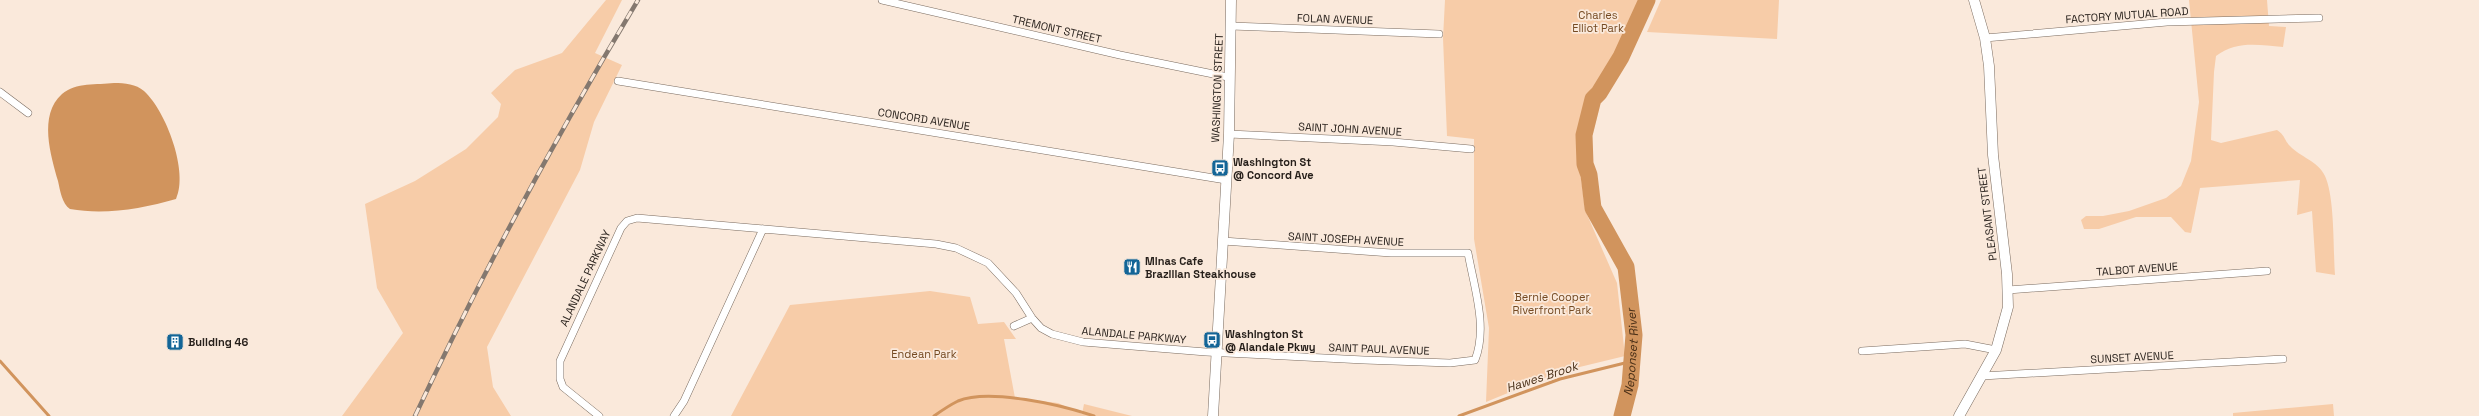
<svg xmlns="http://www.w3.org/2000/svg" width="2479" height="416" viewBox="0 0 2479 416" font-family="'Space Grotesk',sans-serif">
<rect width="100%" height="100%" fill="#fae9db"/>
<!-- green -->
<path fill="#f7cca8" d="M 606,0 L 622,0 L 595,53 L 622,65 L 594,122 L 580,170 L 487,347 L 493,387 L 511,416 L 342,416 L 403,333 L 377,288 L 365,204 L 415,181 L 466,149 L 498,117 L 501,104 L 491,93 L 515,70 L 562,53 Z
M 1445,0 L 1640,0 L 1622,43 L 1585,100 L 1576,139 L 1585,210 L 1617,283 L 1625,356 L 1559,372 L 1486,402 L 1489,328 L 1474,239 L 1474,139 L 1447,136 L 1443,38 Z
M 1661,0 L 1779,0 L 1777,39 L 1647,32 Z
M 2189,0 L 2267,0 L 2269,26 L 2286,27 L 2283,47 C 2259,45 2237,40 2216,56 L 2214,72 L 2211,140 L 2221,143 L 2277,130 C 2285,135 2284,140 2290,146 C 2300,157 2318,161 2325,176 C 2335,198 2333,249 2335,275 L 2316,272 L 2312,211 L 2297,215 L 2300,180 L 2200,188 L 2191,233 L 2185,232 L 2171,217 L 2136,217 L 2099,229 L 2084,229 L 2081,220 L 2086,216 L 2103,216 L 2129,211 L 2166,198 L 2181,186 L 2191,161 L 2199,102 Z
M 930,291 L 970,297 L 978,324 L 1004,322 L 1016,339 L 1004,339 L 1015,398 L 1058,403 L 1082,414 L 1084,404 L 1132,416 L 731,416 L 790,305 Z
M 2333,404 L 2334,416 L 2233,416 L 2233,413 Z"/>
<!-- water -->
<path fill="#d1945d" d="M 114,83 C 125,83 136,84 144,91 C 166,111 189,172 176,199 C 142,209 104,215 70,209 C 62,204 60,190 58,181 C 51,156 38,115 62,94 C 76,82 97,85 114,83 Z"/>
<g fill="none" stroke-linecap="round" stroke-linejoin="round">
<!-- stream -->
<path stroke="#d1945d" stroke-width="3" d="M 0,361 L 49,416
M 934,416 C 941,411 950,405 958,401 C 989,388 1062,405 1094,416
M 1459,416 L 1560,379 L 1633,361"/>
<!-- river -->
<path stroke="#d1945d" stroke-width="17" id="s1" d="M 1622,416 L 1630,385 L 1634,335 L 1626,267 L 1593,208 L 1589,175 L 1585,164 L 1584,135 L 1593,99 L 1599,93 L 1621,57 L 1647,0"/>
<defs>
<path id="street" d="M 882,0 L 1120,55 L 1228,77
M 1231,26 L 1439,34
M 1985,38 L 2167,22 L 2319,18
M 618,81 L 1226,180
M 0,92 L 28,113
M 1229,134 L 1393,142 L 1471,149
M 2008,290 L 2267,271
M 1014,326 L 1032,318
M 1862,351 L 1965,344 L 1996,350
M 1982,376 L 2283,359
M 599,416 L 563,387 L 560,379 L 560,361 L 621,228 L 627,221 L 637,218 L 936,244 L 956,248 L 988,263 L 1016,293 L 1032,318 L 1041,328 L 1052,334 L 1083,342 L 1206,352 L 1364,360 L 1450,363 L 1475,360 C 1488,327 1474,287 1468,253 L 1391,253 L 1223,241
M 674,416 L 684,401 L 763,229"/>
<path id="secondary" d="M 1213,416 L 1229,134 L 1231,0
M 1959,416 L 1996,350 L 2008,307 L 2007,274 L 1993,155 L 1989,66 L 1985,38 L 1974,0"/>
</defs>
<!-- street casing -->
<use href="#street" stroke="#7a6b5f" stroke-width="8"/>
<!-- secondary casing -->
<use href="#secondary" stroke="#7a6b5f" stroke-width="11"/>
<!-- street -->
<use href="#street" stroke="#fff" stroke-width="7"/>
<!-- secondary -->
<use href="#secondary" stroke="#fff" stroke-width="10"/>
<defs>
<path id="rail" d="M 415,416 C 482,273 557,135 638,0"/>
</defs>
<!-- rail casing -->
<use href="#rail" stroke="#84786f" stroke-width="4.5"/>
<!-- rail -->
<use href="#rail" stroke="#fae9db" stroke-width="3" stroke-dasharray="9" stroke-linecap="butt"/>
</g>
<!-- icons -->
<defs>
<symbol id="bus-square" viewBox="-11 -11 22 22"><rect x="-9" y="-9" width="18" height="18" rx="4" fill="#136597" stroke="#fae9db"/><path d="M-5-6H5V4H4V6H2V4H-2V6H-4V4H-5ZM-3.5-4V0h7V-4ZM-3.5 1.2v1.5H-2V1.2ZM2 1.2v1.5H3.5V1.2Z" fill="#fff"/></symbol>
<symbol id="restaurant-square" viewBox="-11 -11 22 22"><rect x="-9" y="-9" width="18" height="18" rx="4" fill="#136597" stroke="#fae9db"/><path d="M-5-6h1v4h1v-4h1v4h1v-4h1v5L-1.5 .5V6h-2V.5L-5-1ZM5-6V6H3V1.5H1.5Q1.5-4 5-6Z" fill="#fff"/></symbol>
<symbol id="building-square" viewBox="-11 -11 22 22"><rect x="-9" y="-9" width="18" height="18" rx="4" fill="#136597" stroke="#fae9db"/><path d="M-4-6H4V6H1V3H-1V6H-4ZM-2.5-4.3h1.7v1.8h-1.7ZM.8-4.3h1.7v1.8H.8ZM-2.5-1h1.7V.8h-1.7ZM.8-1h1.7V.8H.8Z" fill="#fff"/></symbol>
</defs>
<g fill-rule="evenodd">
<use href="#bus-square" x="1210" y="158" width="20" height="20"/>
<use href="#restaurant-square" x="1122" y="257" width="20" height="20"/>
<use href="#bus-square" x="1202" y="330" width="20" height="20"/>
<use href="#building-square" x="165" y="332" width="20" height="20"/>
</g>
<g text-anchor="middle" stroke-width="3.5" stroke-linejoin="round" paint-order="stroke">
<!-- park labels -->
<g font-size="11" fill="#754a22" stroke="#fae9db">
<text x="1598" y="19">Charles<tspan x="1598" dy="13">Elliot Park</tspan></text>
<text x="1552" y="301">Bernie Cooper<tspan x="1552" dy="13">Riverfront Park</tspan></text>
<text x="924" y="358">Endean Park</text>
</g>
<!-- street labels -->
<g font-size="11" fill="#261f1a" stroke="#fae9db">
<text transform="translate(2127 15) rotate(-4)" y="4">FACTORY MUTUAL ROAD</text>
<text transform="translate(1335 19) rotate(2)" y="4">FOLAN AVENUE</text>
<text transform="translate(1057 29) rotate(13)" y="4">TREMONT STREET</text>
<text transform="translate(1217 88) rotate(-88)" y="4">WASHINGTON STREET</text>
<text transform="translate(924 119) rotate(9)" y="4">CONCORD AVENUE</text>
<text transform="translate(1350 129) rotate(3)" y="4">SAINT JOHN AVENUE</text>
<text transform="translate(1987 214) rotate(-97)" y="4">PLEASANT STREET</text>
<text transform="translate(1346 239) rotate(3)" y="4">SAINT JOSEPH AVENUE</text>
<text transform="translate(2137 269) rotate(-4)" y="4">TALBOT AVENUE</text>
<text transform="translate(585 278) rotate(-65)" y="4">ALANDALE PARKWAY</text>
<text transform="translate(1134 335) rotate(5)" y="4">ALANDALE PARKWAY</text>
<text transform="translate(1379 349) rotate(2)" y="4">SAINT PAUL AVENUE</text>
<text transform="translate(2132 357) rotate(-3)" y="4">SUNSET AVENUE</text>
</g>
<!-- poi labels -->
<g font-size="11" font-weight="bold" fill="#261f1a" stroke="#fae9db" text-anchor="start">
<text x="1233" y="166">Washington St<tspan x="1233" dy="13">@ Concord Ave</tspan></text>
<text x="1145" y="265">Minas Cafe<tspan x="1145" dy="13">Brazilian Steakhouse</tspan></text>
<text x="1225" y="338">Washington St<tspan x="1225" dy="13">@ Alandale Pkwy</tspan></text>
<text x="188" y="346">Building 46</text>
</g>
<!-- water labels -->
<g font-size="12" font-style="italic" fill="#482e16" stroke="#fae9db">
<text dy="4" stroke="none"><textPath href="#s1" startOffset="65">Neponset River</textPath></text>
<text transform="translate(1542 377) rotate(-18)" y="4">Hawes Brook</text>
</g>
</g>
</svg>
